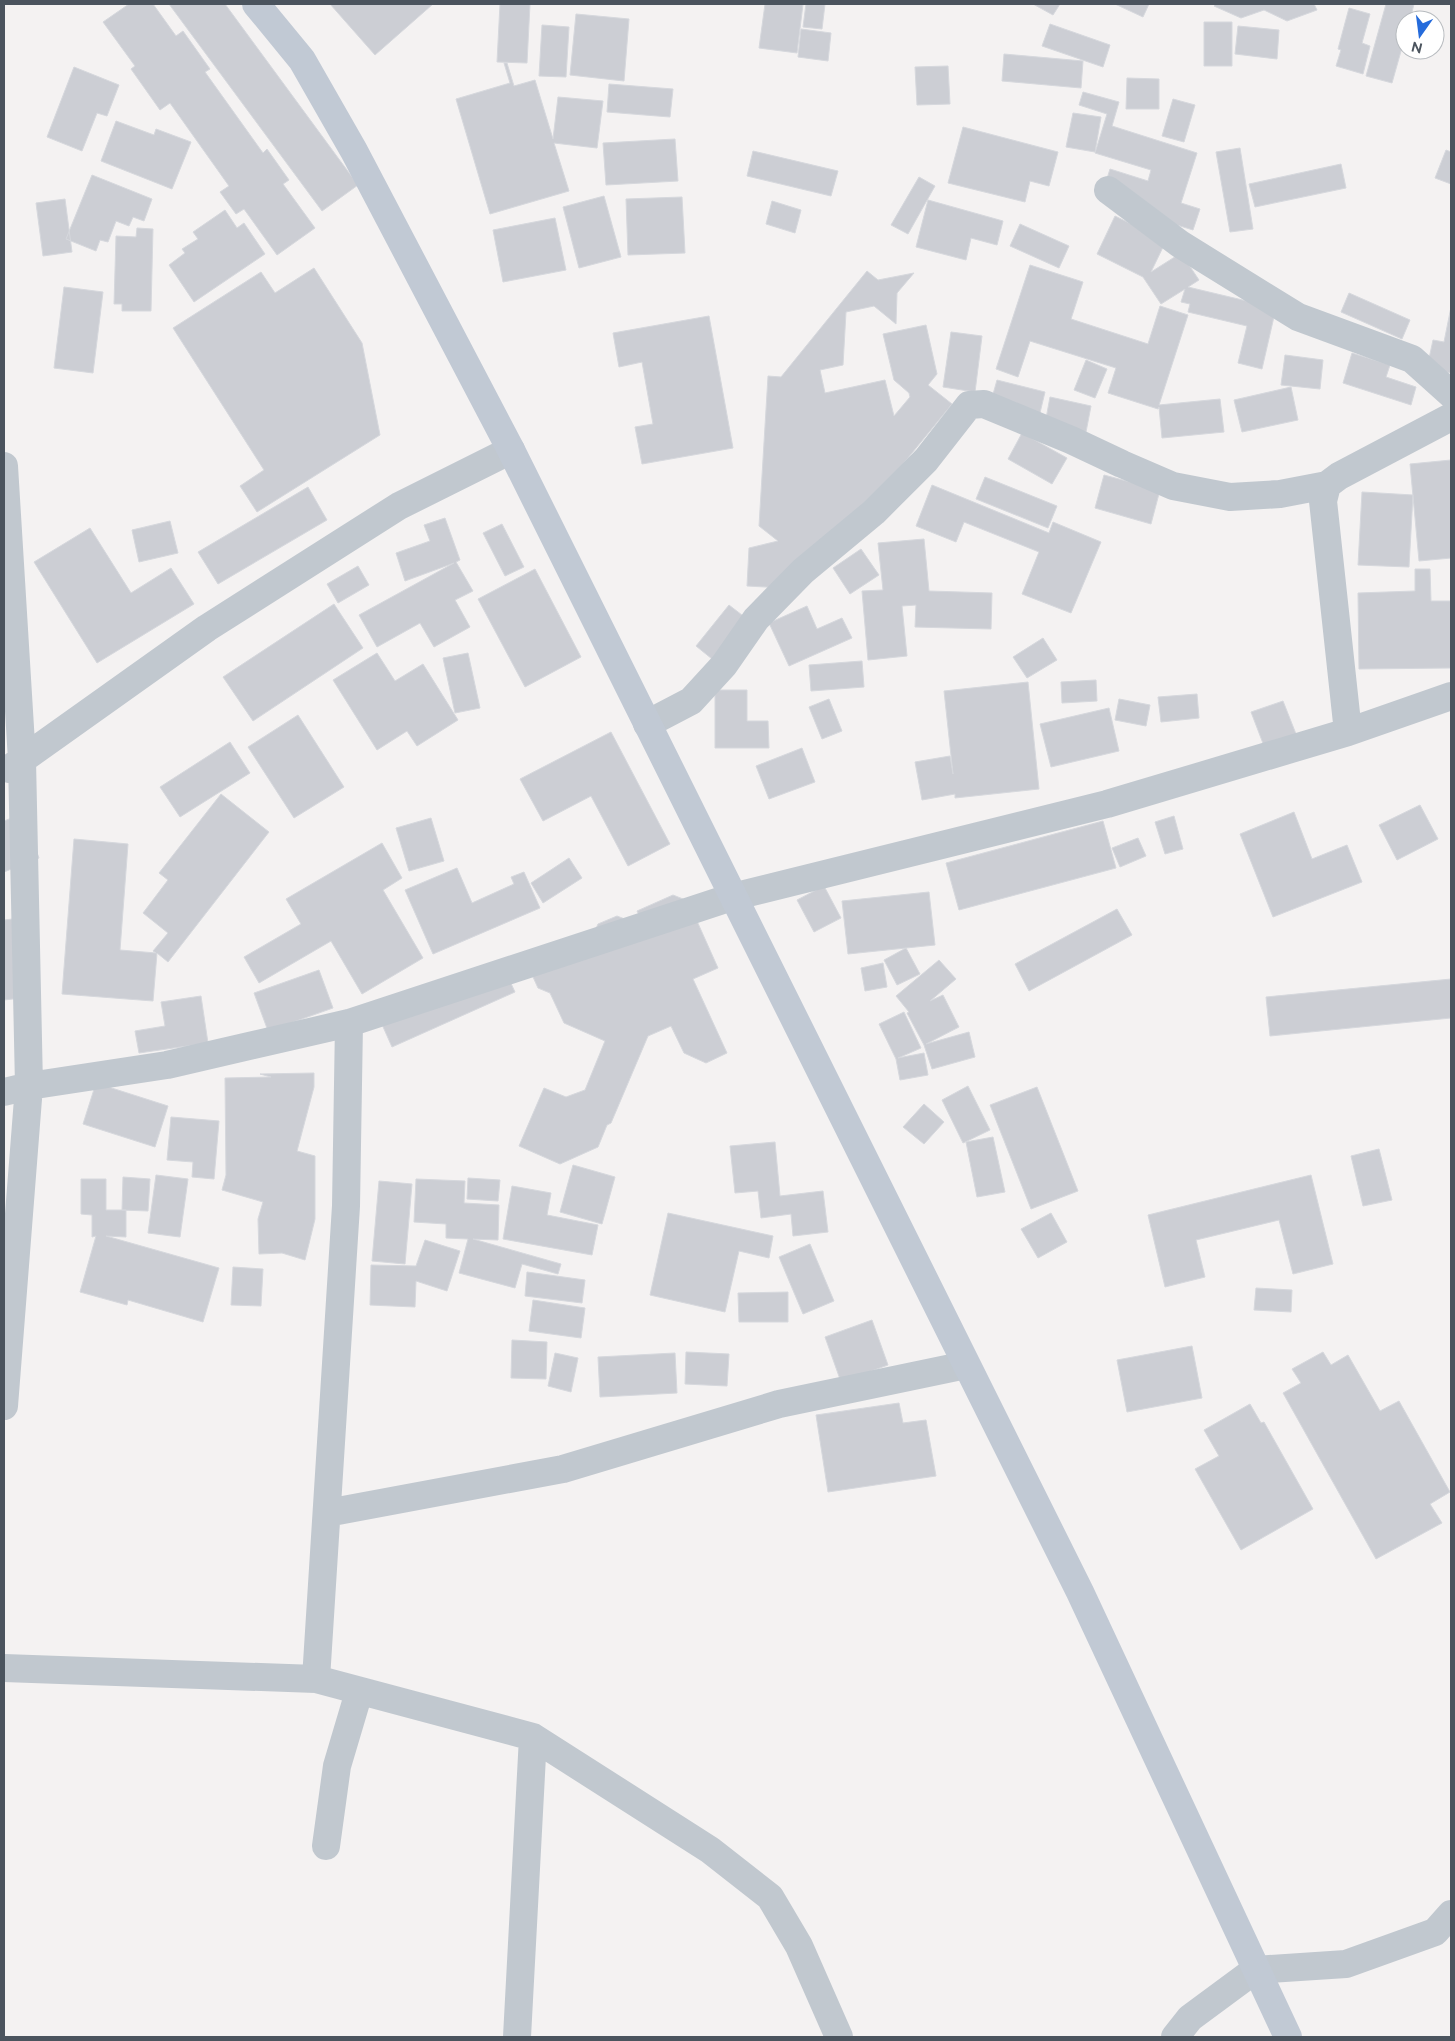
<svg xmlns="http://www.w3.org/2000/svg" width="1455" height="2041" viewBox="0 0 1455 2041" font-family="Raleway,sans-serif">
<rect width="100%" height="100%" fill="#f4f2f2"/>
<!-- building -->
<path fill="#ccced4" stroke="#d6d8dd" d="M 129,4 L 153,4 L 176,36 L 183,31 L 210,69 L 205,72 L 263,153 L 267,149 L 289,180 L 283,184 L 315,228 L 277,255 L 244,209 L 236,214 L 220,192 L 229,186 L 170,103 L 160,110 L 131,69 L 135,66 L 103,22 Z
M 169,4 L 225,4 L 358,185 L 322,211 Z
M 330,4 L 433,4 L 375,55 Z
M 500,4 L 530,4 L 527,63 L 497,62 Z
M 765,4 L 803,4 L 797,53 L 759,48 Z
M 806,4 L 825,4 L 822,29 L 803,27 Z
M 1033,4 L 1060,4 L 1053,15 Z
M 1115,4 L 1149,4 L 1143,17 Z
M 1216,4 L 1314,4 L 1317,10 L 1287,21 L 1264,10 L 1241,18 L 1214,6 Z
M 1386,4 L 1414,4 L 1410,20 L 1405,20 L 1405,37 L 1392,83 L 1366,76 Z
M 1349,8 L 1370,14 L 1362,43 L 1370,46 L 1363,74 L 1336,66 L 1341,50 L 1338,49 Z
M 576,14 L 629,19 L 624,81 L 570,75 Z
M 1204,22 L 1232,22 L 1232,66 L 1204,66 Z
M 1050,24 L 1110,45 L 1103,67 L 1042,46 Z
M 542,25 L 569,27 L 566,77 L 539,76 Z
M 1238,26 L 1279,30 L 1277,59 L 1235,54 Z
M 801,29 L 831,33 L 828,61 L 798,57 Z
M 1004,54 L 1083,61 L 1081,88 L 1002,81 Z
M 504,63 L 507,63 L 514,86 L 535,80 L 553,139 L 558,97 L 603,101 L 597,148 L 554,143 L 569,191 L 490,214 L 456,99 L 510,83 Z
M 948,66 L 950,104 L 917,105 L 915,67 Z
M 74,67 L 119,85 L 107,116 L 97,113 L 82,151 L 47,137 Z
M 1127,78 L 1159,79 L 1159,109 L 1126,109 Z
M 609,84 L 673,89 L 670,117 L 607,112 Z
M 1083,92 L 1119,102 L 1112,126 L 1197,153 L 1181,203 L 1200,209 L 1193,230 L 1100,201 L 1110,169 L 1148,181 L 1151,170 L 1095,153 L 1107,114 L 1079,105 Z
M 1173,99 L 1195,105 L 1184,142 L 1162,136 Z
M 1073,113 L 1101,117 L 1095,152 L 1066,147 Z
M 116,121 L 154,135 L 156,129 L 191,142 L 172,189 L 101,161 Z
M 963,127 L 1058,152 L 1049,186 L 1030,181 L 1025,202 L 948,183 Z
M 675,139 L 678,181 L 606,185 L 603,143 Z
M 1240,148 L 1253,229 L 1230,232 L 1216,152 Z
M 1446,150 L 1451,152 L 1451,184 L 1435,178 Z
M 753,151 L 838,171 L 831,196 L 747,176 Z
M 1341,164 L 1346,188 L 1255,207 L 1249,184 Z
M 92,175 L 152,199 L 144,221 L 133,217 L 129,226 L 116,221 L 108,242 L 100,240 L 96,251 L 66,239 Z
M 919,177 L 935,186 L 908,234 L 891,225 Z
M 604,196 L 621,257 L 579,268 L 563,207 Z
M 682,197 L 685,253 L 628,255 L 626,199 Z
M 65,199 L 72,252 L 43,256 L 36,203 Z
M 928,200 L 1003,221 L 997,245 L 971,238 L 966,260 L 916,247 Z
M 772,201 L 801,210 L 795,233 L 766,224 Z
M 225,210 L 237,228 L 244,223 L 265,254 L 194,302 L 169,265 L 185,253 L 182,249 L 198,239 L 193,232 Z
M 1115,216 L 1166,241 L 1151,272 L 1181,253 L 1199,280 L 1188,287 L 1276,308 L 1262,369 L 1238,363 L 1247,326 L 1188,312 L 1190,304 L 1181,302 L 1185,289 L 1161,304 L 1143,277 L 1097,254 Z
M 555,218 L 566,270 L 503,282 L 493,230 Z
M 1020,224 L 1069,246 L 1059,268 L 1010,246 Z
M 137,228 L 153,229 L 151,311 L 122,311 L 122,304 L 114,304 L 116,236 L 136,237 Z
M 1030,265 L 1083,282 L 1071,319 L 1148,344 L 1160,306 L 1188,315 L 1159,405 L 1220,399 L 1224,432 L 1162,438 L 1159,407 L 1158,409 L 1108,393 L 1116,368 L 1030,341 L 1018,377 L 996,369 Z
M 314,268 L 362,343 L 380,435 L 257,512 L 240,486 L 264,470 L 173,328 L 261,272 L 275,293 Z
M 867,271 L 878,280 L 914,273 L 897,293 L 896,324 L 874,306 L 846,312 L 843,365 L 820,370 L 825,393 L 885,380 L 894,416 L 910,397 L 909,393 L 894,380 L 883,334 L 926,325 L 937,374 L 928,385 L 952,404 L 801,589 L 747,586 L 749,548 L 778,541 L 759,526 L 768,376 L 781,377 Z
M 64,287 L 103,292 L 93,373 L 54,368 Z
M 1349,293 L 1410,320 L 1402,339 L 1341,312 Z
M 1451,307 L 1451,373 L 1427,368 L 1433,340 L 1444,342 Z
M 709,316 L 733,448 L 642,464 L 635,427 L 653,424 L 642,362 L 619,367 L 613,333 Z
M 951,332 L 982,336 L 975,392 L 943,387 Z
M 1352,353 L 1390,365 L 1386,377 L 1416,387 L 1411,405 L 1343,383 Z
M 1285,355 L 1323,360 L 1320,389 L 1281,385 Z
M 1086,360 L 1107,369 L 1095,398 L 1074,390 Z
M 997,380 L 1045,392 L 1039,417 L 990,405 Z
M 1291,387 L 1298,420 L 1242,432 L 1234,400 Z
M 1050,397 L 1091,406 L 1086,432 L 1045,424 Z
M 1022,433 L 1067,458 L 1052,484 L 1008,459 Z
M 1451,460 L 1451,558 L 1419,561 L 1410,464 Z
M 1104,475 L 1160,490 L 1151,524 L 1095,508 Z
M 985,477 L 1057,506 L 1048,528 L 976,499 Z
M 932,485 L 1049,533 L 1053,522 L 1101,542 L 1071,613 L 1022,594 L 1039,552 L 964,522 L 956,542 L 916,526 Z
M 308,487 L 327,520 L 218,584 L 198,552 Z
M 1362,492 L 1413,495 L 1409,567 L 1358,565 Z
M 445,518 L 460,560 L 456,562 L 473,591 L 455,600 L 470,627 L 434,647 L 420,623 L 377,647 L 359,615 L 454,563 L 405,581 L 396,553 L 430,541 L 424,525 Z
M 170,521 L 178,553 L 139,562 L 132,530 Z
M 502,524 L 524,567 L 505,576 L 483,533 Z
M 90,528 L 131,593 L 171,568 L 194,604 L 97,663 L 34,562 Z
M 924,539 L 929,591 L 992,593 L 991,629 L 915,627 L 916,605 L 902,606 L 907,656 L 868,660 L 862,591 L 883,590 L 878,543 Z
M 861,549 L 879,575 L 850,594 L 833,568 Z
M 358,566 L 369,585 L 338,603 L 327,584 Z
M 535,569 L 581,657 L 525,687 L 478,599 Z
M 1415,569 L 1430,569 L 1431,601 L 1451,601 L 1451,668 L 1359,669 L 1358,593 L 1415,591 Z
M 334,604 L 363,648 L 253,721 L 223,677 Z
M 729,605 L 751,622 L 717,663 L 696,646 Z
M 807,606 L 817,629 L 842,618 L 852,638 L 789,666 L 769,623 Z
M 1043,638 L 1057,660 L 1027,678 L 1013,657 Z
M 377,653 L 395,681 L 423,664 L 458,720 L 417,746 L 407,731 L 377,750 L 333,680 Z
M 468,653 L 480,708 L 455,713 L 443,658 Z
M 862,661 L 864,687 L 811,691 L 809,665 Z
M 1096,680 L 1097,701 L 1062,703 L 1061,682 Z
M 1028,682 L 1039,789 L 955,798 L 955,794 L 922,800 L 915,762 L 950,756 L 953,774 L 944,691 Z
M 715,690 L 747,690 L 747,721 L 768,721 L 769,748 L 715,748 Z
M 1197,694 L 1199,718 L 1161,722 L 1158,697 Z
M 829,699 L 842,731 L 822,739 L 809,707 Z
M 1119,699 L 1150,705 L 1146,726 L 1115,720 Z
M 1283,701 L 1296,734 L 1264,746 L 1251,712 Z
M 1109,708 L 1119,751 L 1051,767 L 1040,724 Z
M 298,715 L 344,787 L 294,818 L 248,747 Z
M 611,732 L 670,844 L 628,866 L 591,796 L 543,821 L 520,779 Z
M 230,742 L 250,773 L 180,817 L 160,787 Z
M 802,748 L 815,782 L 769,799 L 756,766 Z
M 221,794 L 269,832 L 168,962 L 157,953 L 153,1001 L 62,994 L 74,839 L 128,844 L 120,950 L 156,953 L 153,951 L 168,933 L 143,913 L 168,880 L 159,873 Z
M 1420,805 L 1438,839 L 1397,860 L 1379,825 Z
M 1294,812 L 1312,859 L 1347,845 L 1362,882 L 1273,917 L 1240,834 Z
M 22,814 L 39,858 L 4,872 L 4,821 Z
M 1174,816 L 1183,849 L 1165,854 L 1155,822 Z
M 431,818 L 444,861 L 409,871 L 396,828 Z
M 1103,821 L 1116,868 L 959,910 L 946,863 Z
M 1138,838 L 1146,856 L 1120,867 L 1112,848 Z
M 382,843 L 402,878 L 383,890 L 423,958 L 362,994 L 331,941 L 259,983 L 244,957 L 301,924 L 286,899 Z
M 569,858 L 582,878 L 543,903 L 531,883 Z
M 457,868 L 472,903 L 514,884 L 511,877 L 524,872 L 540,908 L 433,954 L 405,890 Z
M 824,886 L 841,918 L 814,932 L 797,900 Z
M 929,892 L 935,945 L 848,954 L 842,901 Z
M 673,895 L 688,901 L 718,968 L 693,979 L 727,1053 L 706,1063 L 684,1053 L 671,1026 L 648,1036 L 611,1123 L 607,1125 L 598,1147 L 560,1164 L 519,1146 L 544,1088 L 566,1097 L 585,1090 L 605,1041 L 564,1023 L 550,993 L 538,988 L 528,966 L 592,938 L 598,924 L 617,916 L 645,927 L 637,911 Z
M 1117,909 L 1132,935 L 1029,991 L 1015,964 Z
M 30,917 L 39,996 L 4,1000 L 4,920 Z
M 906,948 L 920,974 L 897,985 L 884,960 Z
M 939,960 L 956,979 L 930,1001 L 943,995 L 959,1027 L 926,1044 L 969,1032 L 975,1057 L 932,1069 L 924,1045 L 907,1013 L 909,1012 L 896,996 Z
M 883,963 L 887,987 L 865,991 L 861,968 Z
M 502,964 L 515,992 L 392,1047 L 380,1020 Z
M 319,970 L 333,1008 L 268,1031 L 254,993 Z
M 1451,979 L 1451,1018 L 1270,1036 L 1266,997 Z
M 201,996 L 208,1043 L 139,1053 L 135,1031 L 165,1026 L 161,1002 Z
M 904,1012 L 921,1048 L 898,1058 L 924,1053 L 928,1075 L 900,1080 L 896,1059 L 879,1024 Z
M 314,1073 L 314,1087 L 297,1151 L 315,1156 L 315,1219 L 305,1260 L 282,1253 L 259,1254 L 258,1219 L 263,1202 L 222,1190 L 226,1175 L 225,1078 L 271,1077 L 260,1074 Z
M 96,1083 L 168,1106 L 155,1147 L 83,1124 Z
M 968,1086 L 990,1130 L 963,1143 L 942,1100 Z
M 1037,1087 L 1078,1191 L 1031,1209 L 990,1105 Z
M 924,1104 L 944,1122 L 924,1144 L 903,1127 Z
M 171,1117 L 219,1121 L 214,1179 L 192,1177 L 193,1162 L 167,1160 Z
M 993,1137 L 1005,1192 L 977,1197 L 966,1142 Z
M 775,1142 L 780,1196 L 823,1191 L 828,1232 L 793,1236 L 791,1214 L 761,1218 L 758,1191 L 735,1193 L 730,1146 Z
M 1379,1149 L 1392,1200 L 1363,1206 L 1351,1156 Z
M 573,1165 L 615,1177 L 602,1224 L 560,1212 Z
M 156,1175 L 188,1179 L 180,1237 L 148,1233 Z
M 1311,1175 L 1333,1264 L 1293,1274 L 1279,1220 L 1196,1240 L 1205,1277 L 1165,1287 L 1148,1215 Z
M 123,1177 L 150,1179 L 148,1211 L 122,1210 Z
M 468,1178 L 500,1180 L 498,1201 L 467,1199 Z
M 81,1179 L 106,1179 L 106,1210 L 126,1210 L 126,1237 L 106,1236 L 219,1268 L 203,1322 L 128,1300 L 127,1305 L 80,1292 L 96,1236 L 92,1237 L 92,1215 L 81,1214 Z
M 416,1179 L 465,1181 L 464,1203 L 499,1205 L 498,1240 L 473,1239 L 561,1264 L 558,1274 L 522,1264 L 515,1288 L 459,1273 L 468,1239 L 446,1238 L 446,1224 L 414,1222 Z
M 379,1181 L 412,1184 L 405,1264 L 372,1261 Z
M 512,1186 L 551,1193 L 547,1215 L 598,1225 L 592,1255 L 503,1239 Z
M 668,1213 L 773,1236 L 769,1258 L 739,1251 L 725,1312 L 650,1295 Z
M 1051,1213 L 1067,1242 L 1038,1258 L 1021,1229 Z
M 425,1240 L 460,1251 L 447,1291 L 416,1281 L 415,1307 L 370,1305 L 371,1265 L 416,1266 Z
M 810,1244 L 834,1301 L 803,1314 L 779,1257 Z
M 233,1267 L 263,1269 L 261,1306 L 231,1305 Z
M 527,1272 L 585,1280 L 582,1303 L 525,1296 Z
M 1256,1288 L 1292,1290 L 1291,1312 L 1254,1310 Z
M 788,1292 L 788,1322 L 739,1322 L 738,1293 Z
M 533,1300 L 585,1308 L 581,1338 L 529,1331 Z
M 872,1320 L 888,1365 L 841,1382 L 825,1337 Z
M 512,1340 L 547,1342 L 546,1379 L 511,1378 Z
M 1192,1346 L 1202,1398 L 1127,1412 L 1117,1360 Z
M 686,1352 L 729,1354 L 727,1386 L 685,1384 Z
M 1323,1352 L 1331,1365 L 1348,1355 L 1380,1411 L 1399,1401 L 1450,1492 L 1430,1504 L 1442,1523 L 1376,1559 L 1283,1393 L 1301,1383 L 1292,1369 Z
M 555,1353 L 578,1358 L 571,1392 L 548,1386 Z
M 675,1353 L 677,1393 L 600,1397 L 598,1357 Z
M 899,1403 L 903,1423 L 926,1420 L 936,1476 L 828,1492 L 816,1415 Z
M 1250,1404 L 1261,1423 L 1264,1422 L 1313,1509 L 1241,1550 L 1195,1469 L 1219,1456 L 1204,1430 Z"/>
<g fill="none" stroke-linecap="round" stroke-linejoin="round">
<!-- minor -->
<path stroke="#c1c8cf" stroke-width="28" d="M 1108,190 L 1180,244 L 1298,317 L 1412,359 L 1451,394
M 4,466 L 22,760 L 29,1086 L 4,1406
M 647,724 L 691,701 L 724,665 L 756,619 L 803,571 L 874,512 L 926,460 L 969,405 L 984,404 L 1071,440 L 1122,464 L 1173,486 L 1230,497 L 1280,494 L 1327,485
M 1348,732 L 1323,501 L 1327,485 L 1339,476 L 1451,417
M 9,769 L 207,628 L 399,506 L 511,450
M 4,1092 L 29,1086 L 167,1065 L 349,1023 L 732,897 L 1107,804 L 1348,732 L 1451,696
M 327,1513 L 563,1469 L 779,1404 L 966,1365
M 4,1668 L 316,1679 L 533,1737 L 710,1850 L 770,1897 L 799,1946 L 839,2037
M 316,1679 L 346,1206 L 349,1023
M 326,1846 L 337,1766 L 359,1692
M 517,2037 L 533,1737
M 1175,2037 L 1190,2018 L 1255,1970 L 1346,1964 L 1435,1932 L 1451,1914"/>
<!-- secondary -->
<path stroke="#c1c9d4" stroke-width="28" d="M 256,4 L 302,60 L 354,151 L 511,450 L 1080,1592 L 1288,2037"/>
</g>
<!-- border -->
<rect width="1455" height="2041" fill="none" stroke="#4b545e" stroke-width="10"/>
<!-- north arrow -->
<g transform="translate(1420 35) rotate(194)"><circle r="24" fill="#ffffff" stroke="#b7bbbf"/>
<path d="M0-4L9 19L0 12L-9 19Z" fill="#256bdb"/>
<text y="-8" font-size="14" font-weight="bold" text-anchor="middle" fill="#4b545e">N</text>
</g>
</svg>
